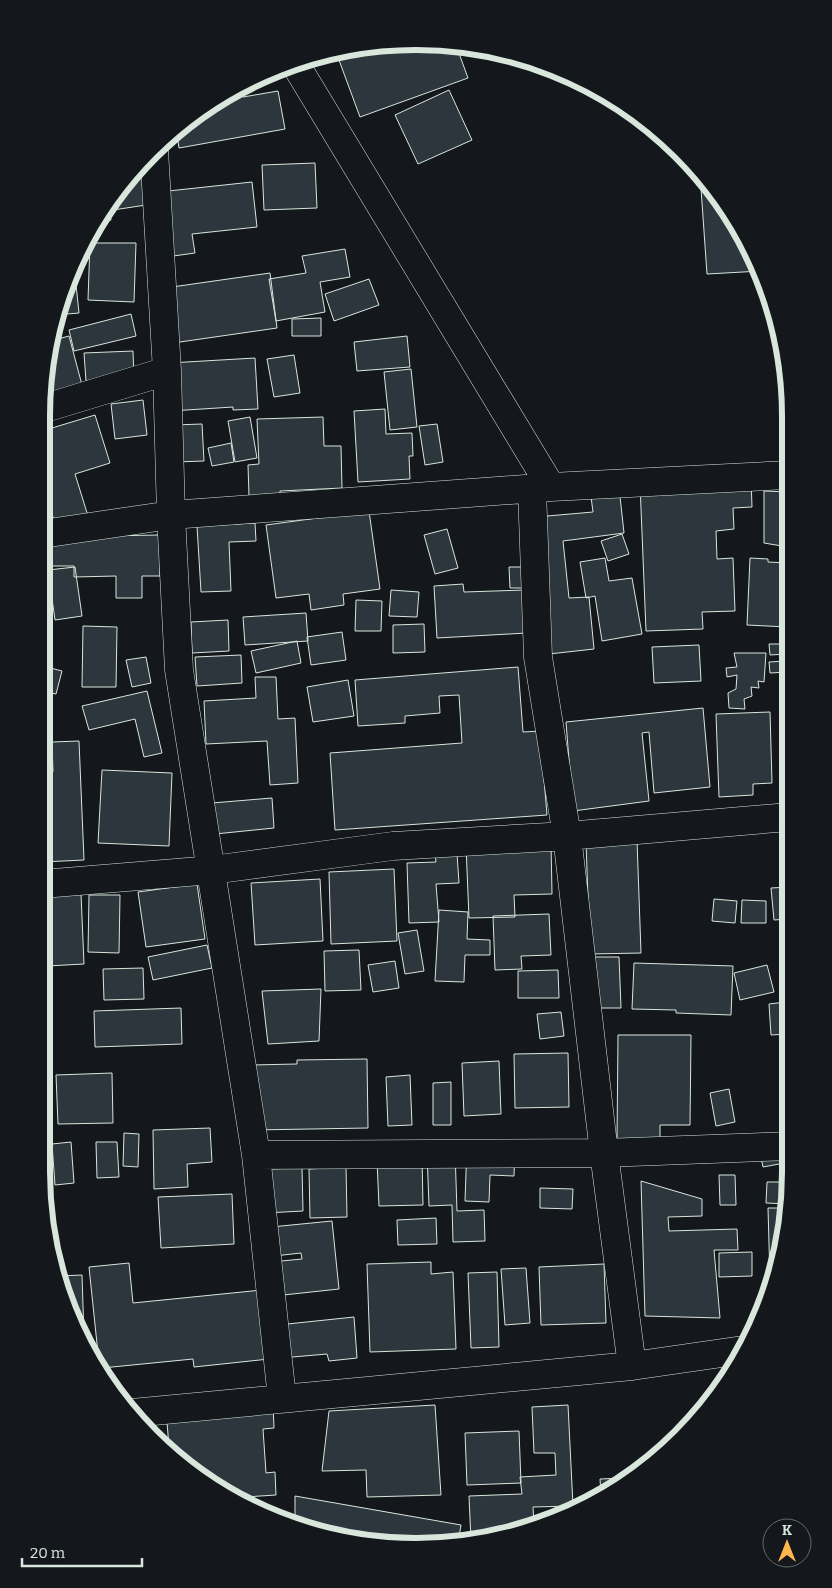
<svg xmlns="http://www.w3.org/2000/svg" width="832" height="1588" viewBox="0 0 832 1588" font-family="Bitter,serif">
<rect width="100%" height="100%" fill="#14181c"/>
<!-- building -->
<path fill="#2c363c" stroke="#d8e6dc" d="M 441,42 L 456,45 L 468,78 L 360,117 L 336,52 L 367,44 Z
M 241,86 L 243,97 L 278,91 L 285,129 L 179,148 L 176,129 L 229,91 Z
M 449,90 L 472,140 L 418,164 L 395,115 Z
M 315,163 L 317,208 L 264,210 L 262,165 Z
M 140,165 L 146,205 L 113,210 L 111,200 L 119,188 Z
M 700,174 L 713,188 L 761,271 L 707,274 Z
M 252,182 L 257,227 L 192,234 L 195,253 L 166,257 L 159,192 Z
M 109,204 L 111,220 L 97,222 Z
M 90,243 L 136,243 L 134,302 L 88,300 Z
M 345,249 L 350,277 L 320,282 L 325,312 L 276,321 L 269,279 L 306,273 L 302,256 Z
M 74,265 L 79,313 L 55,315 Z
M 270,273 L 277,328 L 173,343 L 165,288 Z
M 369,279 L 379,305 L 334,321 L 325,294 Z
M 131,314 L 136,336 L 74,351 L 69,330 Z
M 321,318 L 321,336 L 292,336 L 292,319 Z
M 69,336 L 82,385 L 54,393 L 46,367 L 50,341 Z
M 407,336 L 410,367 L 357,371 L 354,342 Z
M 133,351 L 134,379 L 86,381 L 84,353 Z
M 294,355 L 300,393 L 274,397 L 267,359 Z
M 255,358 L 258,409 L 233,410 L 233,407 L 171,411 L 169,363 Z
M 411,369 L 417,427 L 390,430 L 384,372 Z
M 143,400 L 147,435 L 115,439 L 111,404 Z
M 385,409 L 386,434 L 412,433 L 413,456 L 409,456 L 410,479 L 358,482 L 354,411 Z
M 95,415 L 110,463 L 75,474 L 88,516 L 56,527 L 42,482 L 42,431 Z
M 250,417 L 257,458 L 235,462 L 228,421 Z
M 323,417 L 324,446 L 341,446 L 342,488 L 280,491 L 280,495 L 249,496 L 248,465 L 259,464 L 257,419 Z
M 202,424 L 204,461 L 175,462 L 174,425 Z
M 437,424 L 443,462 L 425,465 L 419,426 Z
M 231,443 L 234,462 L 212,466 L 208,448 Z
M 751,479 L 752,507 L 733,508 L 734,529 L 716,531 L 717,559 L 733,558 L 735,611 L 702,612 L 703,629 L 646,631 L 640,484 Z
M 619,487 L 624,533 L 563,541 L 569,598 L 589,597 L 594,649 L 549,654 L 536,517 L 593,512 L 590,489 Z
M 764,491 L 788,492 L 788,547 L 764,543 Z
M 369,511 L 380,589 L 343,594 L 344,605 L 311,610 L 309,594 L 276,598 L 266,525 Z
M 255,523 L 256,541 L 229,542 L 231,591 L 201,592 L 197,526 Z
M 447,529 L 458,568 L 435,574 L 424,535 Z
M 622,534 L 629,554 L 608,561 L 601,541 Z
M 159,535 L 160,576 L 142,576 L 142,598 L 116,598 L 116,576 L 74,577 L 74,566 L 46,566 L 45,537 Z
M 605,558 L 609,581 L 632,578 L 642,634 L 602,641 L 595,596 L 586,598 L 580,562 Z
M 750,558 L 768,559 L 768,562 L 788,563 L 787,627 L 747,625 Z
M 75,567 L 82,616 L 55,620 L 48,570 Z
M 509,567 L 531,567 L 531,588 L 510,588 Z
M 463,584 L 464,592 L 525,590 L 527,633 L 437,638 L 434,586 Z
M 42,587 L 46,612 L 42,613 Z
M 391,590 L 419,592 L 417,617 L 389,616 Z
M 356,600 L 382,601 L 381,631 L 355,631 Z
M 306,613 L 308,641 L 245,645 L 243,617 Z
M 228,620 L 229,651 L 192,653 L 191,622 Z
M 424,624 L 425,652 L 393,653 L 393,625 Z
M 83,626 L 117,627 L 116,687 L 82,687 Z
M 342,632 L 346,660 L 311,665 L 307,637 Z
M 297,641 L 301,663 L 256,673 L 251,651 Z
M 769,644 L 788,644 L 788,654 L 770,655 Z
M 699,645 L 701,681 L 654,683 L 652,647 Z
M 734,653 L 766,653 L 764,682 L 758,681 L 759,688 L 751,687 L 752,696 L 744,699 L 745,709 L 729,708 L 728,693 L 736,689 L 737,675 L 727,677 L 726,668 L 737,667 Z
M 241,655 L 242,683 L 197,686 L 195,657 Z
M 146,657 L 151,683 L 132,687 L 126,660 Z
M 786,661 L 788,661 L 788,672 L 770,673 L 769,662 Z
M 43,666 L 62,671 L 56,694 L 42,691 Z
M 518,667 L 523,732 L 540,731 L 547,815 L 335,830 L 330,753 L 462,743 L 459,695 L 439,696 L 440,713 L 405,716 L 405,723 L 358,726 L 355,680 Z
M 255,677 L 276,677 L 278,719 L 295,718 L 298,783 L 270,785 L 267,741 L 206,744 L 204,701 L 256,698 Z
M 348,680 L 354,716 L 313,722 L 307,687 Z
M 147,691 L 162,753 L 144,757 L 135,719 L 89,730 L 82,706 Z
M 786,702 L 788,702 L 789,787 L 784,787 Z
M 703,708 L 710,787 L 654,793 L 649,732 L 642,733 L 649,801 L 573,811 L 566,722 Z
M 770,712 L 772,783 L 753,784 L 753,795 L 719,797 L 716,714 Z
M 42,717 L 50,718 L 49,733 L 42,732 Z
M 79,741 L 84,860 L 42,862 L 42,773 L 53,772 L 52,742 Z
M 102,770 L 172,773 L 169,846 L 98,843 Z
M 272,798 L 274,828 L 215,834 L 212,803 Z
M 637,840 L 641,953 L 590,954 L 586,842 Z
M 551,843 L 552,894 L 514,895 L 515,917 L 469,918 L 466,846 Z
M 457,853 L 459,883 L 436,884 L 439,922 L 409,923 L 407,863 L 436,862 L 435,854 Z
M 394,869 L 397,941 L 331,944 L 329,872 Z
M 320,879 L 323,941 L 255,945 L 251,883 Z
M 197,884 L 205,939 L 146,947 L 138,892 Z
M 789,887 L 789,919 L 774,920 L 771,888 Z
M 81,894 L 84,964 L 47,966 L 45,895 Z
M 89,895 L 120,895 L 119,953 L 88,952 Z
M 714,899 L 737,901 L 735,923 L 712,921 Z
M 742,900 L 766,901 L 766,923 L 741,923 Z
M 439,910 L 468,912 L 467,939 L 490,940 L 490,955 L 465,955 L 464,982 L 435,981 Z
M 549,914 L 551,955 L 521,956 L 522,969 L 495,970 L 493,916 Z
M 41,927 L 46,955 L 41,956 Z
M 417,930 L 424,971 L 405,974 L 398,933 Z
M 207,945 L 212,968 L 153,980 L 148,957 Z
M 359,950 L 361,990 L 325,991 L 324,951 Z
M 591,957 L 619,957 L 621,1008 L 592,1008 Z
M 395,961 L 399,988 L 373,992 L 368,965 Z
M 634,963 L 733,966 L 731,1015 L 676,1013 L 676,1010 L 632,1009 Z
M 767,965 L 774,992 L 740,1000 L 734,973 Z
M 143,968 L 144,999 L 104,1000 L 103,969 Z
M 558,970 L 559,998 L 518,998 L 518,971 Z
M 321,989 L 319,1041 L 268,1044 L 262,991 Z
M 786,1002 L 788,1034 L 771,1035 L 769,1004 Z
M 181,1008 L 182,1044 L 95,1047 L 94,1011 Z
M 561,1012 L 564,1036 L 540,1039 L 537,1014 Z
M 618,1035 L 691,1035 L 690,1125 L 660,1125 L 660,1142 L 617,1142 Z
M 568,1053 L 569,1107 L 515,1108 L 514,1054 Z
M 367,1059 L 368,1128 L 253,1130 L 251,1065 L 297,1064 L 297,1060 Z
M 499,1061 L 501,1114 L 464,1116 L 462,1063 Z
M 112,1073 L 113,1123 L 58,1124 L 56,1075 Z
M 410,1075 L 412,1125 L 388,1126 L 386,1077 Z
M 451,1082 L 451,1125 L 433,1125 L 433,1083 Z
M 729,1089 L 735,1122 L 716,1126 L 710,1093 Z
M 41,1091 L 45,1091 L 46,1122 L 41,1122 Z
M 210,1128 L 212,1162 L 187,1164 L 188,1187 L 154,1189 L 153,1130 Z
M 124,1133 L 139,1134 L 138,1167 L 123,1166 Z
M 71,1142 L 74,1183 L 55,1185 L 52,1144 Z
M 96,1142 L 117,1142 L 119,1177 L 97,1178 Z
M 41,1144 L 47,1144 L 47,1194 L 45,1194 L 41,1172 Z
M 467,1145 L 515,1146 L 514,1176 L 490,1175 L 489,1202 L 465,1201 Z
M 759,1148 L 790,1159 L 790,1162 L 763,1167 Z
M 455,1151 L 457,1211 L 484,1210 L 485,1241 L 453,1242 L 452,1205 L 429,1206 L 427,1152 Z
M 422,1158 L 423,1205 L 379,1206 L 377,1160 Z
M 346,1167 L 347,1217 L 310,1218 L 309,1169 Z
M 302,1168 L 303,1211 L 265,1213 L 264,1169 Z
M 719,1175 L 735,1175 L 736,1205 L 720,1205 Z
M 641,1181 L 702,1199 L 702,1216 L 668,1217 L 669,1231 L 737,1229 L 738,1250 L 714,1250 L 720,1318 L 645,1316 Z
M 767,1182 L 790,1182 L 789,1204 L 766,1203 Z
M 540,1188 L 573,1189 L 572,1209 L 540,1208 Z
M 232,1194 L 234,1244 L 161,1248 L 158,1197 Z
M 768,1208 L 788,1208 L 778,1269 L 774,1279 L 770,1279 Z
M 436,1218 L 437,1244 L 398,1245 L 397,1220 Z
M 332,1221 L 339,1289 L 274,1296 L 271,1262 L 302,1259 L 301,1253 L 274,1256 L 271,1227 Z
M 752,1252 L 752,1276 L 719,1277 L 719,1253 Z
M 431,1262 L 431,1274 L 453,1272 L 456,1349 L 370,1352 L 367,1264 Z
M 129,1263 L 133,1303 L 262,1290 L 269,1359 L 194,1367 L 193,1359 L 102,1368 L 99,1363 L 89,1267 Z
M 604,1264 L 606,1323 L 541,1325 L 539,1267 Z
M 526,1268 L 530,1323 L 505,1325 L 501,1269 Z
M 497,1272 L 499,1347 L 471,1348 L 468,1273 Z
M 82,1275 L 84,1336 L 61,1293 L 58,1276 Z
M 354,1317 L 357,1358 L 329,1361 L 327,1354 L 281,1358 L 278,1325 Z
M 273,1403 L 274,1428 L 263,1429 L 266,1473 L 275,1472 L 276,1495 L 245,1497 L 245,1500 L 208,1484 L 169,1447 L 166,1410 Z
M 435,1405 L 441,1495 L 367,1497 L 366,1470 L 322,1471 L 329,1411 Z
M 568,1405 L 573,1506 L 533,1507 L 534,1524 L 539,1524 L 513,1534 L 471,1541 L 469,1496 L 522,1494 L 520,1477 L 556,1475 L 555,1453 L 534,1453 L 532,1407 Z
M 519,1431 L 521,1483 L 467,1485 L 465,1433 Z
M 664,1438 L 678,1439 L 663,1450 Z
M 624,1478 L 601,1495 L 600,1479 Z
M 295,1496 L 461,1525 L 458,1543 L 441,1546 L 319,1534 L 295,1523 Z"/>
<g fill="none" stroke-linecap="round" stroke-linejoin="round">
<defs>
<path id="street" d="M 294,62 L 551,487
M 154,150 L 167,371 L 171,515 L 179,670 L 256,1155 L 282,1398
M 42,409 L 167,371
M 532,489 L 538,657 L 567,836 L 604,1153 L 632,1366
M 42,534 L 171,515 L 551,487 L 788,475
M 42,884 L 212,870 L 393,846 L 567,836 L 789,817
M 256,1155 L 604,1153 L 790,1146
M 132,1413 L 632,1366 L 743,1350"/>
</defs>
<!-- street casing -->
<use href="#street" stroke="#d8e6dc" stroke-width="29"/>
<!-- street -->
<use href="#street" stroke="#14181c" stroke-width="28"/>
</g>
<!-- crop -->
<path d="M0 0H832V1588H0ZM416 50H416A366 366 0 0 1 782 416V1172A366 366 0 0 1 416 1538H416A366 366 0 0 1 50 1172V416A366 366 0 0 1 416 50Z" fill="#14181c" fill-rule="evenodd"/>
<path fill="none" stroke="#d8e6dc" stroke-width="6" d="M416 50H416A366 366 0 0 1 782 416V1172A366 366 0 0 1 416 1538H416A366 366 0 0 1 50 1172V416A366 366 0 0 1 416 50Z"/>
<!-- north arrow -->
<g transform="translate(787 1543)"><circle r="24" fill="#14181c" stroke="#626a69"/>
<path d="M0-4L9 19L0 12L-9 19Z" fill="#ffb74d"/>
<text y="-8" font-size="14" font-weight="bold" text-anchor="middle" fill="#d8e6dc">K</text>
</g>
<!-- scale -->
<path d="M22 1558v8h120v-8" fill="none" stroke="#d8e6dc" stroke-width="2.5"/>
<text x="30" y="1558" font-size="15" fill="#d8e6dc" stroke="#14181c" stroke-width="4" paint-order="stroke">20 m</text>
</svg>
